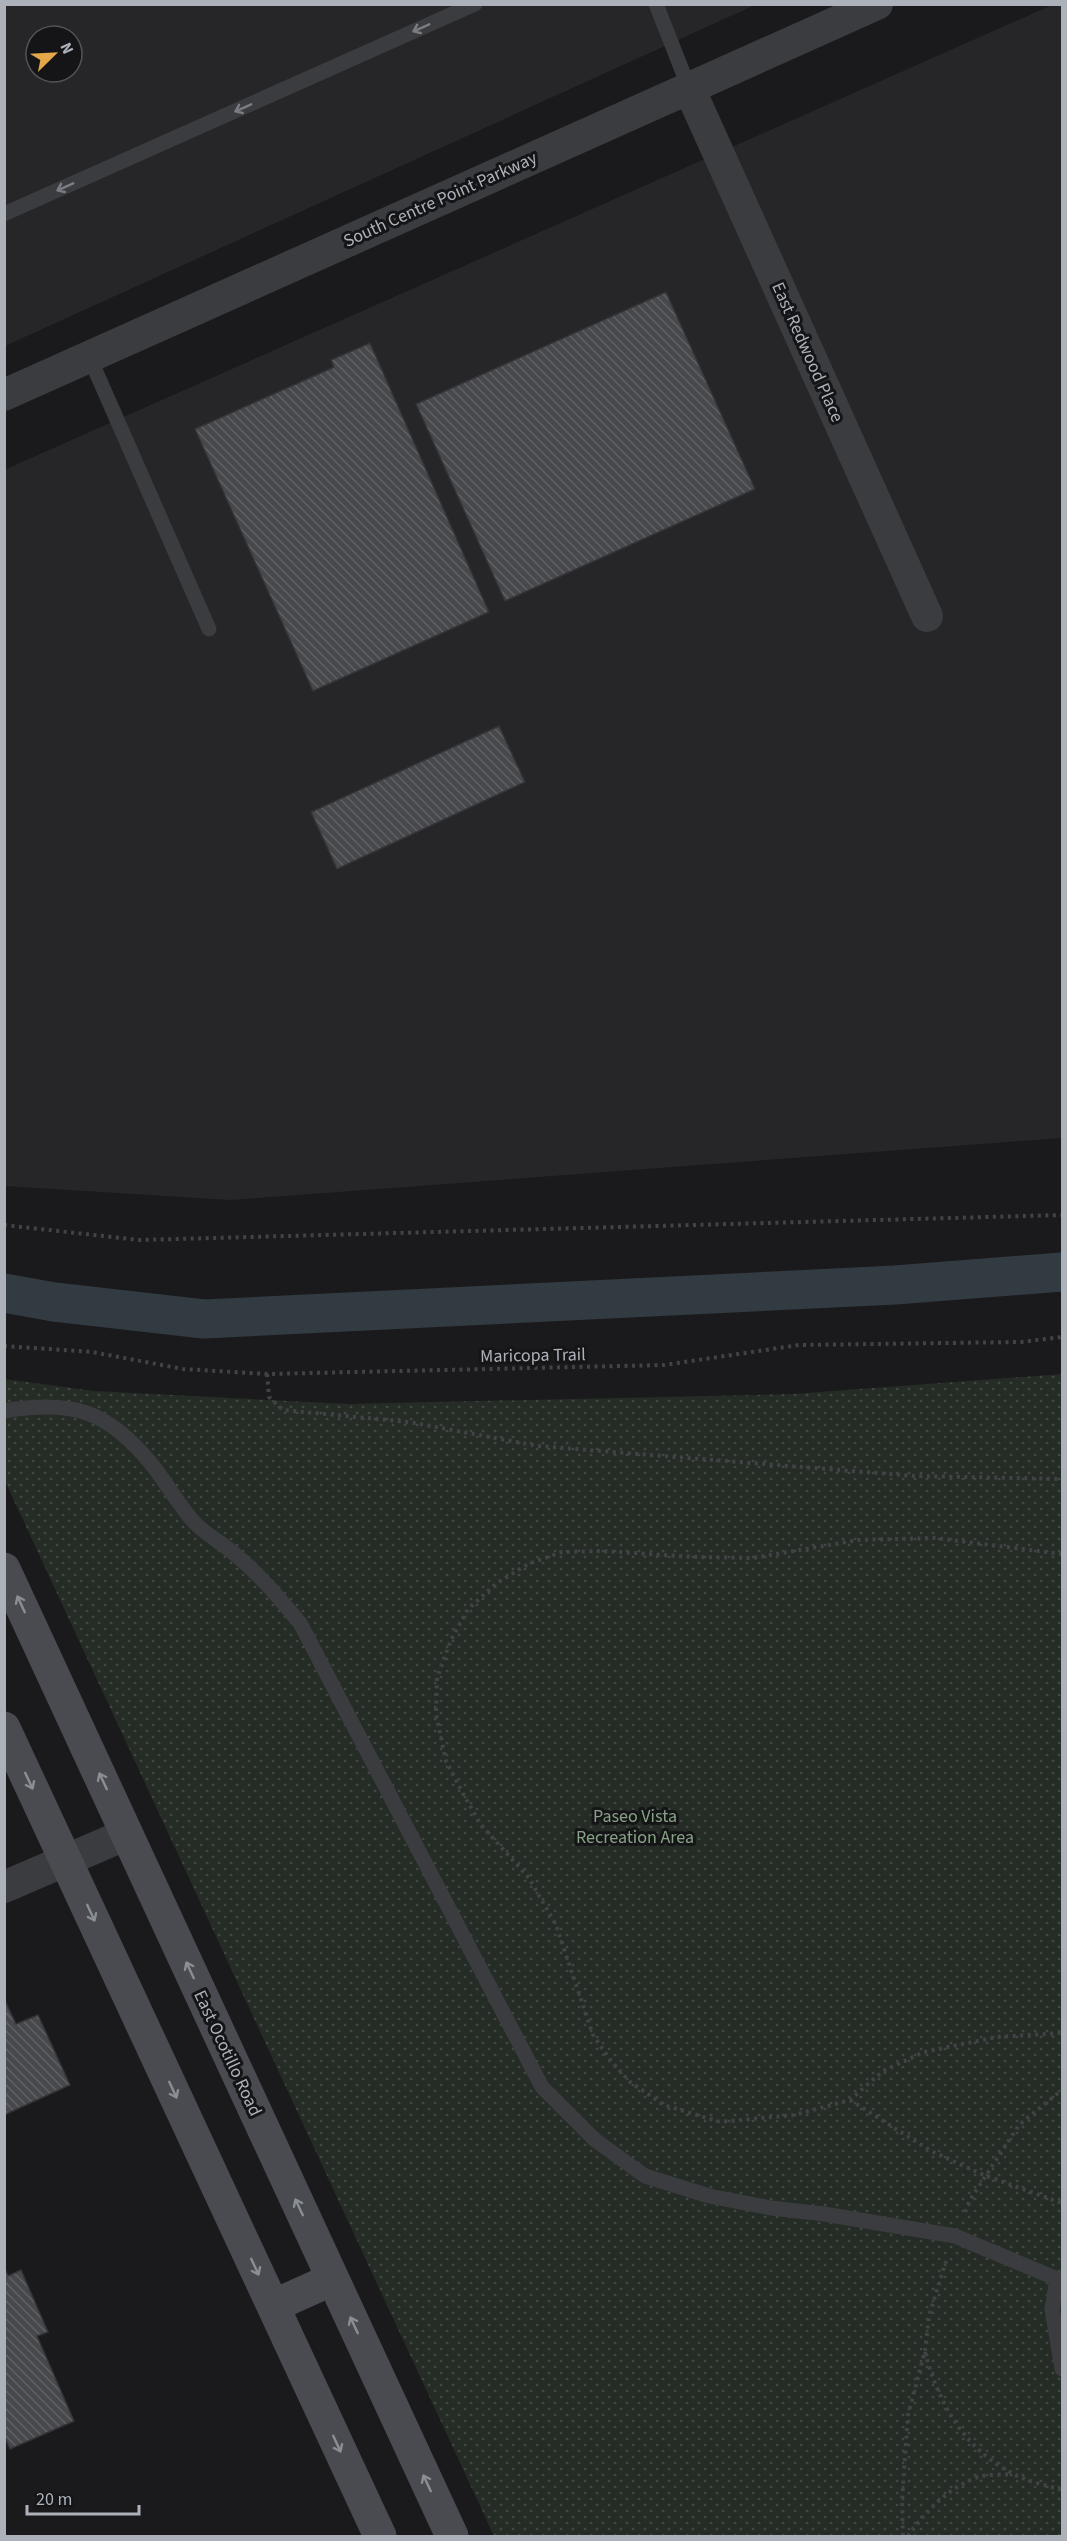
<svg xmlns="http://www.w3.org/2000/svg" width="1067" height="2541" viewBox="0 0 1067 2541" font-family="'Source Sans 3',sans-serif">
<defs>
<pattern id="grass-dots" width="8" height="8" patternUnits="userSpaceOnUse" patternTransform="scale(1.5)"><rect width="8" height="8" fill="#242c25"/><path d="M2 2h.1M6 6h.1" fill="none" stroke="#414843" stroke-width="1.8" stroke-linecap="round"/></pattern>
<pattern id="building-back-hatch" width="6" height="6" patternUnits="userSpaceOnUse" patternTransform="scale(1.5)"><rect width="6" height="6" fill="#47484c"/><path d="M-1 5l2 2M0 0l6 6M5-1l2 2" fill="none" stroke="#5f6064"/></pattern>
</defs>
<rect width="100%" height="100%" fill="#1a1a1c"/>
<!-- built -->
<path fill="#262629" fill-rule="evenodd" d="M 5,4 L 755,5 L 5,346 ZM 36,36 L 72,36 L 72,72 L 36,72 Z
M 1052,5 L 1062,5 L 1062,1138 L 230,1200 L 5,1186 L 4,470 Z"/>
<!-- grass -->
<path fill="url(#grass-dots)" d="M 1062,1374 L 1062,2536 L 494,2536 L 5,1481 L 4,1379 L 94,1391 L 348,1404 L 793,1394 Z"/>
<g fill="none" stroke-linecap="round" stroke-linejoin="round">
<!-- canal -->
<path stroke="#323b41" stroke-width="39" d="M 4,1293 L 54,1302 L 204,1319 L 895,1285 L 1062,1272"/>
</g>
<!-- building -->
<path fill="url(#building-back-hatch)" stroke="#343438" stroke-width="1.5" d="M 666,292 L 755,489 L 505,601 L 416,404 Z
M 370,343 L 489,612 L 313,691 L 195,429 L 334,367 L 331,360 Z
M 499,726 L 525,782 L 337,869 L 311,812 Z
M 4,1999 L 16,2024 L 38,2015 L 70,2085 L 4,2115 Z
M 4,2267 L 8,2276 L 21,2270 L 48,2332 L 37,2336 L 74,2421 L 10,2449 L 4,2435 Z"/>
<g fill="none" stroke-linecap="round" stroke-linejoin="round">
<!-- path -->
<path stroke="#414347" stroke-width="4" stroke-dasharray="3 4.5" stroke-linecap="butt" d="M 4,1225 L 139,1240 L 1062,1215
M 4,1346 L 92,1352 L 183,1369 L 267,1374 L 664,1365 L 799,1345 L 1021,1342 L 1062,1337
M 267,1374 L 269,1397 L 283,1410 L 409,1422 L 538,1446 L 915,1476 L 1062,1479
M 1062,1554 L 935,1538 L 858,1540 L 753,1558 L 696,1557 L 602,1551 L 562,1552 L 528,1564 L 497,1583 L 468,1609 L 451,1640 L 437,1678 L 436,1714 L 446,1761 L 462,1792 L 481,1825 L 529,1878 L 556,1925 L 593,2035 L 611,2061 L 630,2082 L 664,2105 L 720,2122 L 794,2115 L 850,2100 L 883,2071 L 924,2052 L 997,2037 L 1062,2033
M 850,2100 L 931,2151 L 986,2176 L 1062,2203
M 965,2212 L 970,2200 L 1019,2125 L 1062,2090
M 925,2352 C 938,2402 963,2447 1010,2472 C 1025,2481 1045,2485 1062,2490
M 903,2536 L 902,2501 L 908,2415 L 925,2351 L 929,2316 L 946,2261
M 908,2536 C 925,2512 949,2487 978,2477 C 988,2474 1001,2475 1011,2474"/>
<!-- lane -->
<path stroke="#3b3c40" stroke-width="15" d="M 656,4 L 689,88
M 4,214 L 475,4
M 89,356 L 209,629
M 4,1411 C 73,1399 109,1411 153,1466 C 167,1484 179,1505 194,1522 C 206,1535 224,1544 237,1556 C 261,1576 280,1599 300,1623 L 542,2087 L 595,2140 L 645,2176 L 709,2196 L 771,2208 L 824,2214 L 955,2236 L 1062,2281
M 1057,2279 L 1052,2309 L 1062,2369"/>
<!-- street -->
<path stroke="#3b3c40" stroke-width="32" d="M 689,88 L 927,616
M 4,395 L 877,4
M 4,1887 L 127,1834"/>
<!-- secondary -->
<path stroke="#494b50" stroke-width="33" d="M 4,1569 L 452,2536
M 4,1728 L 380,2536
M 273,2306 L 333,2279"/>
</g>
<!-- one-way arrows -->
<defs><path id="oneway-shaft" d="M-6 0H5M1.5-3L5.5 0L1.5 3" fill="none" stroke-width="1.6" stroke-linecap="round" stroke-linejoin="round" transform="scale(1.5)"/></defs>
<g stroke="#7a7d83">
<use href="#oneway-shaft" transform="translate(421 28) rotate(156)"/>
<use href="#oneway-shaft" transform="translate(243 108) rotate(156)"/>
<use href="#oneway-shaft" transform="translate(65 187) rotate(156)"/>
</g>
<g stroke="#8a8e95">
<use href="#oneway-shaft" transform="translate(21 1604) rotate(-115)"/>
<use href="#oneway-shaft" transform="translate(29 1781) rotate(65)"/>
<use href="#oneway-shaft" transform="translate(103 1781) rotate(-115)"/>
<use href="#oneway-shaft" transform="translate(91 1913) rotate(65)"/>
<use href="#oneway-shaft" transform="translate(190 1970) rotate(-115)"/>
<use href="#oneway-shaft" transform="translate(173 2090) rotate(65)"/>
<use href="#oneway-shaft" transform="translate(299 2207) rotate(-115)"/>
<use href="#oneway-shaft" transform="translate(255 2267) rotate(65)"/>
<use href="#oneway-shaft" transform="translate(354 2325) rotate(-115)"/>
<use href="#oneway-shaft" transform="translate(337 2444) rotate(65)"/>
<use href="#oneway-shaft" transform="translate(427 2483) rotate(-115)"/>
</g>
<g text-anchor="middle" stroke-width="6" stroke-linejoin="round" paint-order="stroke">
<!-- street labels -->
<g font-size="18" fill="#adb2ba" stroke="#151517">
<text transform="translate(440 199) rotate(-24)" y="6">South Centre Point Parkway</text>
<text transform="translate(808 352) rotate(66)" y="6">East Redwood Place</text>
<text transform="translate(533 1355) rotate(-1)" y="6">Maricopa Trail</text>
<text transform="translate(228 2053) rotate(65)" y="6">East Ocotillo Road</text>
</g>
<!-- park labels -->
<g font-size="18" fill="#86a386" stroke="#151517">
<text x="635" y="1822">Paseo Vista<tspan x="635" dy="21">Recreation Area</tspan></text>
</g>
</g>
<!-- border -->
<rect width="1067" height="2541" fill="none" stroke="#adb2ba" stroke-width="12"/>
<!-- north arrow -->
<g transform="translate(54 54) rotate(66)"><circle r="28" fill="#151517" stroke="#525458" stroke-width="1.5"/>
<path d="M0-4.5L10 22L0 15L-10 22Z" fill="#e4a749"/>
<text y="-9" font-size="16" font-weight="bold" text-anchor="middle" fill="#adb2ba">N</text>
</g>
<!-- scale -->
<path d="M27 2505v9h112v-9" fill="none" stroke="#adb2ba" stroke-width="3"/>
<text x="36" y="2505" font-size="18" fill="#adb2ba" stroke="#151517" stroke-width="4.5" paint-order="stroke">20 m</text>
</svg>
